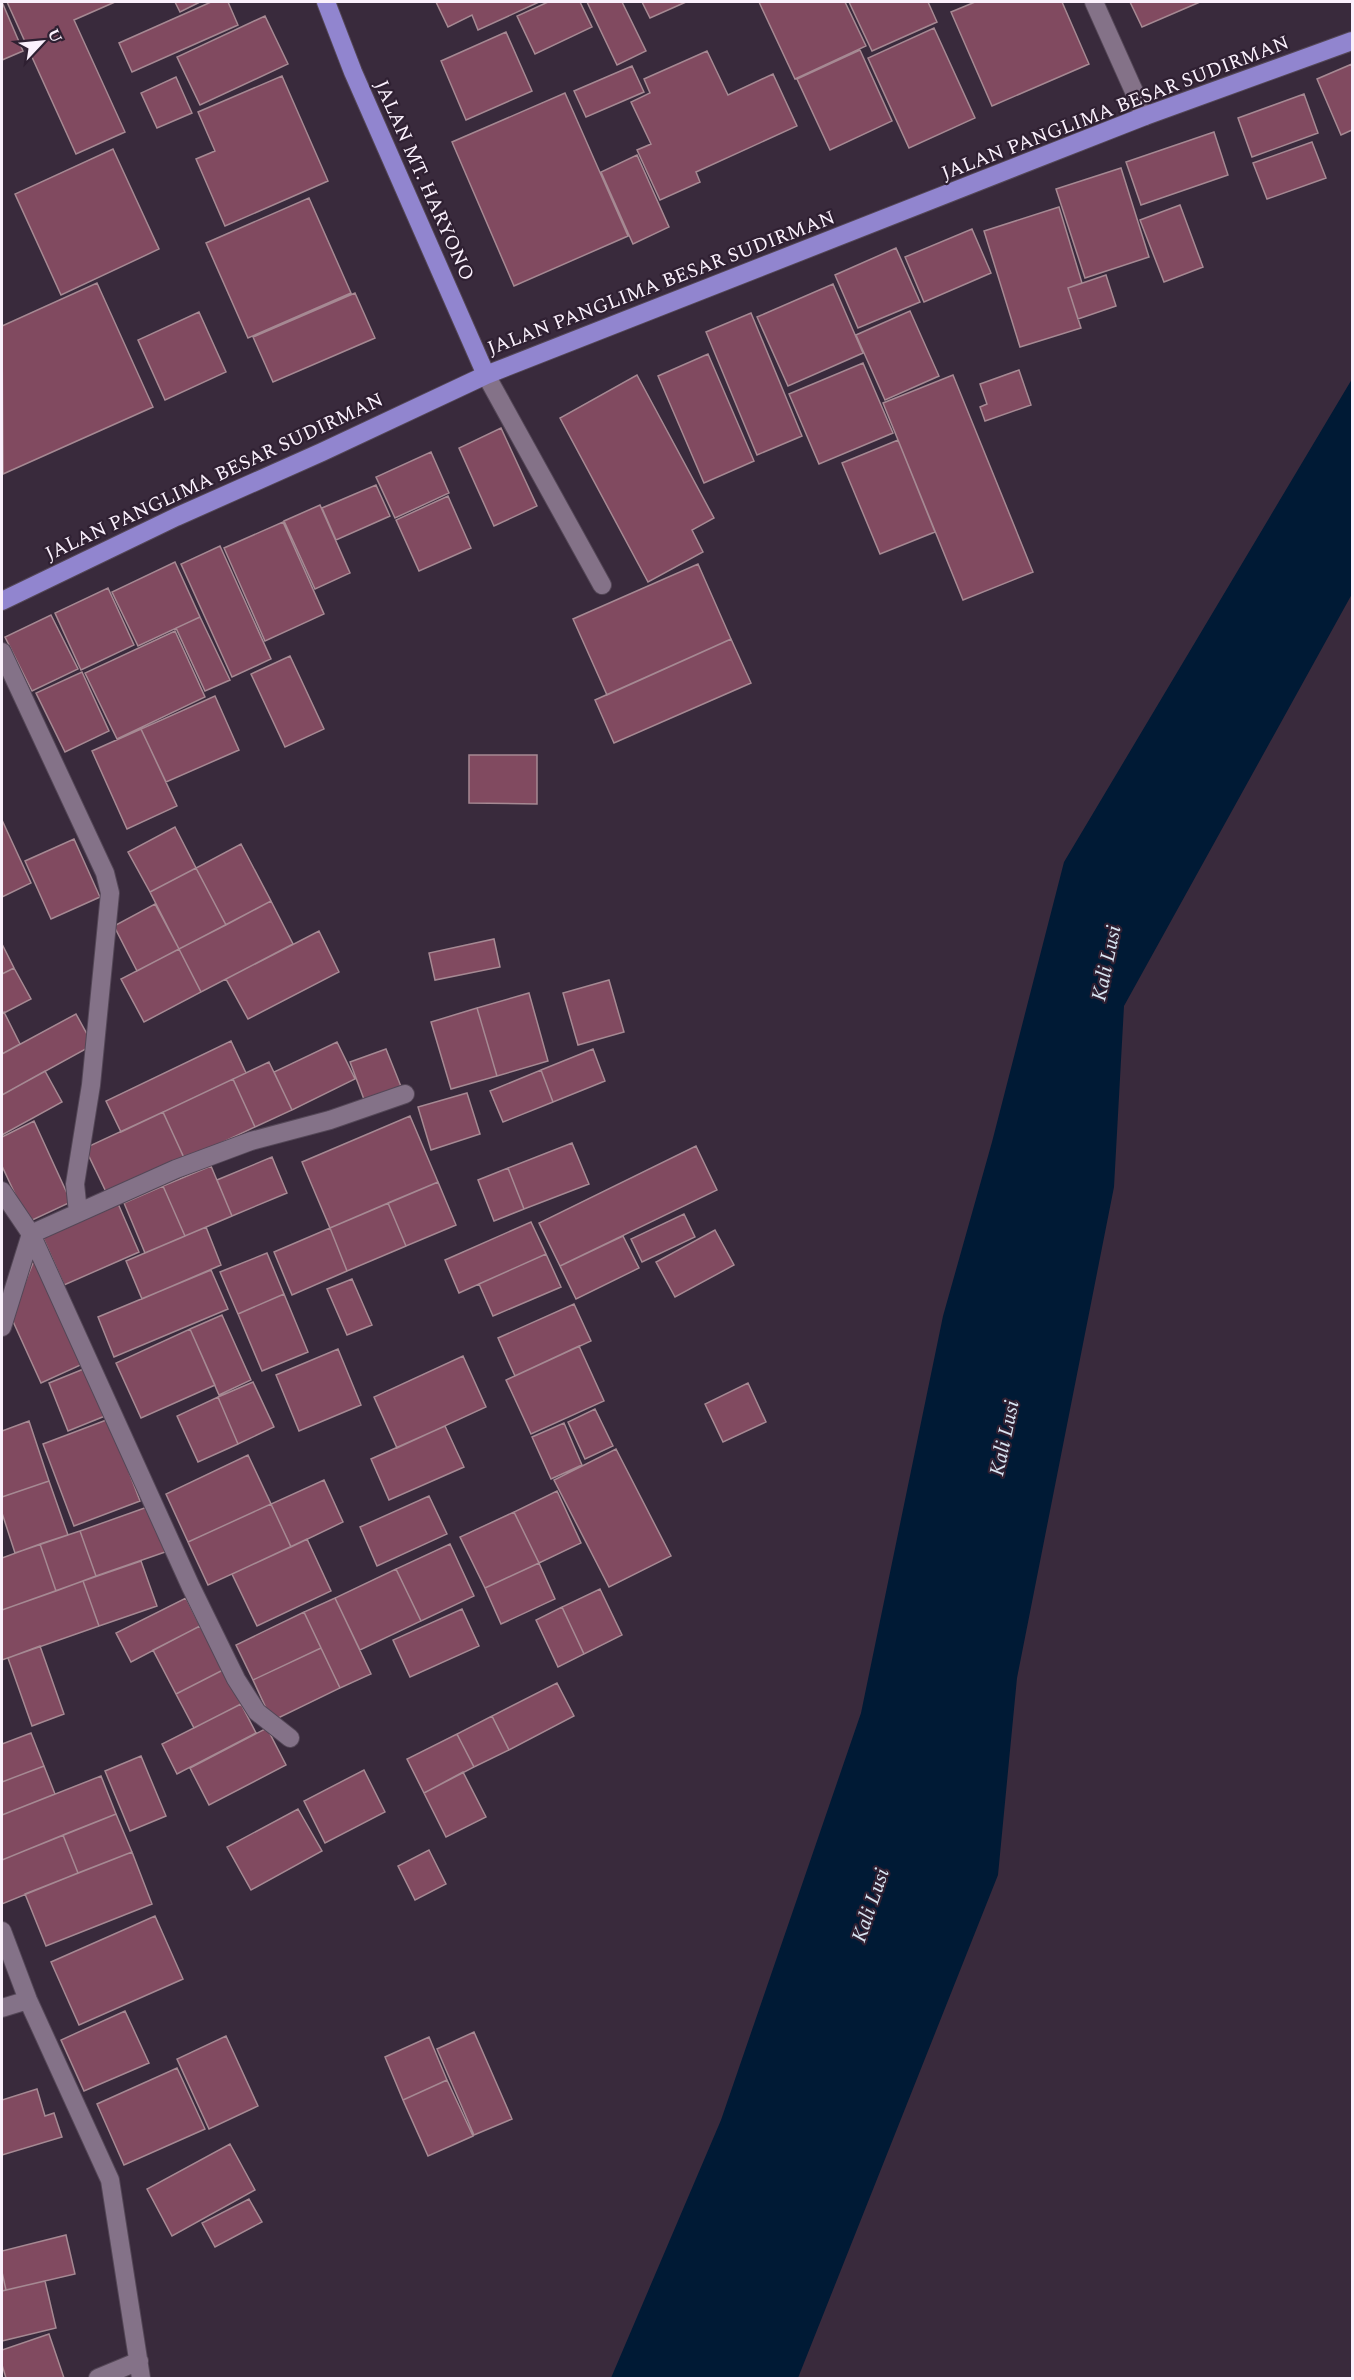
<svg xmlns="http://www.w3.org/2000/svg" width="1354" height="2380" viewBox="0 0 1354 2380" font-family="Spectral,serif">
<rect width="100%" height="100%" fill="#392a3c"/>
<!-- water -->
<path fill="#001a35" d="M 1352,379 L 1352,594 L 1124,1006 L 1114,1187 L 1017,1678 L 998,1875 L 798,2378 L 611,2378 L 721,2120 L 861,1713 L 943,1316 L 992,1142 L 1064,862 Z"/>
<!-- building -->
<path fill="#814a60" stroke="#a68993" stroke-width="1.5" d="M 2,2 L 23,51 L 2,60 Z
M 7,2 L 115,2 L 74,20 L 125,132 L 76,154 Z
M 175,2 L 200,2 L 180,12 Z
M 211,2 L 228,2 L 238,25 L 132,72 L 119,43 Z
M 436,2 L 539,2 L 478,30 L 472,15 L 448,27 Z
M 548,2 L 580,2 L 592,27 L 535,54 L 517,16 Z
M 587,2 L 622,2 L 646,51 L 617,65 Z
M 642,2 L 686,2 L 650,18 Z
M 759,2 L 845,2 L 866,46 L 795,79 Z
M 849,2 L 928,2 L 937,22 L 872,51 Z
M 975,2 L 1062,2 L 1089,64 L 992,106 L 951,12 Z
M 1130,2 L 1200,2 L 1142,27 Z
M 265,16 L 288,64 L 200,105 L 177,57 Z
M 934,28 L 975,118 L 909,148 L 868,58 Z
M 506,32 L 532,91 L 466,120 L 441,61 Z
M 860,50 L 892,121 L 830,150 L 797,79 Z
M 707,51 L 728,95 L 773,74 L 797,126 L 696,172 L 700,182 L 660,200 L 637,150 L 651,144 L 631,102 L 650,93 L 644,79 Z
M 1352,64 L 1352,130 L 1341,135 L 1317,79 Z
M 632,66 L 644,92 L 586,117 L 574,91 Z
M 282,76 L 328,181 L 225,226 L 196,159 L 215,151 L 198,112 Z
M 176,77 L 192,113 L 157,128 L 141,93 Z
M 565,93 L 628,236 L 514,286 L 452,142 Z
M 1304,94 L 1318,133 L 1252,157 L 1238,118 Z
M 1214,132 L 1228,175 L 1141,205 L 1126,162 Z
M 1312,142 L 1326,178 L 1267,199 L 1253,163 Z
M 113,149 L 159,249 L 61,295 L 15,194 Z
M 637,155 L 669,227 L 633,244 L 601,172 Z
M 1121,168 L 1149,257 L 1085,278 L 1056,189 Z
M 309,198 L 351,293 L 248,338 L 206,243 Z
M 1180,205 L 1203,267 L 1164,282 L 1140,220 Z
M 1059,207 L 1082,283 L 1068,288 L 1081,328 L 1020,347 L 984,231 Z
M 972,229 L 991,273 L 924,302 L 905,257 Z
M 896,248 L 920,302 L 858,328 L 835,275 Z
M 1106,275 L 1116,306 L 1078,319 L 1068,288 Z
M 97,283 L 153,407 L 3,474 L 2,326 Z
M 833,284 L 863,353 L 788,386 L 757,317 Z
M 355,293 L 375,338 L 273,382 L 253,337 Z
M 910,311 L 939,376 L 885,400 L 856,335 Z
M 199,312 L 226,372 L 165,400 L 138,340 Z
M 751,313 L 802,436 L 757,455 L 706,332 Z
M 708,354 L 754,461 L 704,483 L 658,376 Z
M 863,363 L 893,433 L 819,464 L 789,394 Z
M 1019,370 L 1031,405 L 985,421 L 980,407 L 987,404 L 980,384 Z
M 637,375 L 714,518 L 692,530 L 703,552 L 648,582 L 560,418 Z
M 953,375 L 1033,572 L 963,600 L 883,403 Z
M 501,428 L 537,506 L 494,526 L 459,448 Z
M 898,440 L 935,532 L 880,554 L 842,463 Z
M 431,452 L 449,493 L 395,518 L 376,477 Z
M 376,485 L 390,516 L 336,540 L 322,508 Z
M 448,496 L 471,548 L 419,571 L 396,520 Z
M 320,505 L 350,573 L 315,589 L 284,521 Z
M 283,522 L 324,614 L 265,641 L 224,548 Z
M 220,546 L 271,659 L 232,677 L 181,564 Z
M 175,562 L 200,617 L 138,646 L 112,592 Z
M 698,564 L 731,639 L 607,695 L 573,619 Z
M 108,588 L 134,645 L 81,670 L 55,613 Z
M 51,615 L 78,669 L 32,691 L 5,637 Z
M 200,617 L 230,680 L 205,691 L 176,628 Z
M 175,631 L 205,697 L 117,739 L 85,673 Z
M 731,639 L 751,683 L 614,743 L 595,700 Z
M 290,656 L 324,729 L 285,747 L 251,674 Z
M 82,672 L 109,731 L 65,752 L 36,693 Z
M 215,696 L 239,750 L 166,782 L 141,729 Z
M 141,729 L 177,806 L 127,829 L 92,751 Z
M 469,755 L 537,755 L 537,804 L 469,803 Z
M 2,820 L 31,883 L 2,897 Z
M 175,827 L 196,868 L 150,892 L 128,852 Z
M 74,839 L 100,897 L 51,919 L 25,861 Z
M 241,844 L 271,901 L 226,925 L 196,868 Z
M 196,868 L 226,925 L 179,949 L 150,892 Z
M 271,901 L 293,944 L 201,992 L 179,949 Z
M 155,904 L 179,949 L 137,971 L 114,926 Z
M 319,931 L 339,972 L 248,1019 L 226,979 Z
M 494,939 L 500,967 L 435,980 L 429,953 Z
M 2,944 L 14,968 L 2,974 Z
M 179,949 L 201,992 L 144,1022 L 121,979 Z
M 14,968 L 31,999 L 2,1014 L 2,974 Z
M 609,980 L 624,1032 L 578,1045 L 563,993 Z
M 529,993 L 548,1061 L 497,1076 L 477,1008 Z
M 477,1008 L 497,1076 L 451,1089 L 431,1022 Z
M 4,1012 L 20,1044 L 2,1054 L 2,1014 Z
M 76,1014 L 93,1045 L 2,1095 L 2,1054 Z
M 231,1041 L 246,1073 L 121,1132 L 106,1101 Z
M 337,1042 L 355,1079 L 292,1110 L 274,1072 Z
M 386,1049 L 402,1089 L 365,1102 L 350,1062 Z
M 593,1049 L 605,1081 L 553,1102 L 541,1070 Z
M 269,1062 L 292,1110 L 255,1127 L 233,1079 Z
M 541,1070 L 553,1102 L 503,1122 L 490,1091 Z
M 45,1071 L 62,1102 L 2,1135 L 2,1095 Z
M 233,1079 L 255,1127 L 185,1160 L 163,1112 Z
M 467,1093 L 480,1134 L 431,1150 L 418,1107 Z
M 163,1112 L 185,1160 L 108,1196 L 85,1148 Z
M 410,1116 L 438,1182 L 330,1228 L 302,1162 Z
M 34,1121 L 71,1202 L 28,1222 L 2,1166 L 2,1137 Z
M 572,1143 L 589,1184 L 524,1209 L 508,1168 Z
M 696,1146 L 717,1190 L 560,1266 L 539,1223 Z
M 272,1157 L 287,1193 L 232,1216 L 217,1180 Z
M 211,1166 L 232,1216 L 185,1236 L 163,1186 Z
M 508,1168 L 524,1209 L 494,1221 L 478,1180 Z
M 438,1182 L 456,1225 L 406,1246 L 388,1203 Z
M 163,1186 L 185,1236 L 145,1253 L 124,1203 Z
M 116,1199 L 139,1252 L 64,1285 L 41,1233 Z
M 388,1203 L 406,1246 L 347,1271 L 330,1228 Z
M 684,1214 L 695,1237 L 642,1262 L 631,1239 Z
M 531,1222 L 546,1254 L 459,1293 L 445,1260 Z
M 206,1227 L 221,1265 L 142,1299 L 126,1261 Z
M 330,1228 L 347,1271 L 292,1295 L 274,1252 Z
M 715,1230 L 734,1265 L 675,1297 L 656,1262 Z
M 623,1236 L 639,1268 L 576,1299 L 560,1266 Z
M 267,1253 L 284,1294 L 238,1314 L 220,1272 Z
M 546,1254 L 561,1287 L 493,1316 L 479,1284 Z
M 35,1258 L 85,1363 L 41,1383 L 11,1317 Z
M 211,1270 L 228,1309 L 114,1357 L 98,1317 Z
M 352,1279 L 372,1325 L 347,1335 L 327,1289 Z
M 284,1294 L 308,1352 L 262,1371 L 238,1314 Z
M 574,1304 L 591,1341 L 515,1376 L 498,1338 Z
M 222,1315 L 251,1380 L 219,1395 L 190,1329 Z
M 190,1329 L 215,1385 L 141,1418 L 116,1363 Z
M 579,1346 L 604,1401 L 531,1434 L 506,1380 Z
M 338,1349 L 361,1405 L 299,1431 L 276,1375 Z
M 463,1356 L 486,1407 L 397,1448 L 374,1397 Z
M 86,1368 L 105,1416 L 68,1431 L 49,1383 Z
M 253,1382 L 274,1427 L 238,1444 L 218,1397 Z
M 748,1383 L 766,1422 L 723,1442 L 705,1404 Z
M 218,1397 L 238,1444 L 198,1462 L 177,1416 Z
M 595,1409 L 613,1446 L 585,1459 L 568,1422 Z
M 109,1419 L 140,1501 L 74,1526 L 43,1444 Z
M 29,1421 L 49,1481 L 2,1497 L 2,1431 Z
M 564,1423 L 582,1465 L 551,1479 L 532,1437 Z
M 445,1426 L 464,1467 L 389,1500 L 371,1459 Z
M 616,1449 L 671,1556 L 609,1587 L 554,1480 Z
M 248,1455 L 271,1504 L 188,1542 L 166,1494 Z
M 324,1480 L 343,1522 L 291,1547 L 271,1504 Z
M 49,1481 L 68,1535 L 15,1553 L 2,1513 L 2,1497 Z
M 557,1491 L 581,1543 L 539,1563 L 514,1512 Z
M 429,1496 L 447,1534 L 377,1566 L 360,1527 Z
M 271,1504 L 291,1547 L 208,1585 L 188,1542 Z
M 153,1505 L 168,1551 L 96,1576 L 80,1531 Z
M 514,1512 L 539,1563 L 485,1588 L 460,1537 Z
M 80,1531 L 96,1576 L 56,1591 L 40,1544 Z
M 307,1539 L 331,1591 L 257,1626 L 232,1574 Z
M 40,1544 L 56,1591 L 2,1610 L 2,1558 Z
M 450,1544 L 474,1596 L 421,1621 L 396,1569 Z
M 141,1561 L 157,1606 L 99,1626 L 83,1581 Z
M 539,1563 L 555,1599 L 501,1624 L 485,1588 Z
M 396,1569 L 421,1621 L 360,1650 L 335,1598 Z
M 83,1581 L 99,1626 L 2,1660 L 2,1610 Z
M 600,1589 L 622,1635 L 584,1654 L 562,1607 Z
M 186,1598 L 200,1626 L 131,1662 L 116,1633 Z
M 335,1598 L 371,1674 L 340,1688 L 304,1612 Z
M 562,1607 L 584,1654 L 558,1667 L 536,1620 Z
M 462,1609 L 479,1646 L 410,1677 L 393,1640 Z
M 304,1612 L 321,1648 L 253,1680 L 236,1645 Z
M 200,1626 L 223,1670 L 176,1694 L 153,1650 Z
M 40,1646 L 64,1714 L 32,1726 L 8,1658 Z
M 321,1648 L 340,1688 L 272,1721 L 253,1680 Z
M 223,1670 L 241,1704 L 194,1728 L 176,1694 Z
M 557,1683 L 574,1716 L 509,1750 L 492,1716 Z
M 241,1704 L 256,1733 L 177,1774 L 162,1744 Z
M 492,1716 L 509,1750 L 474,1767 L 457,1734 Z
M 267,1728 L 286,1765 L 209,1805 L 190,1768 Z
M 31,1733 L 44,1766 L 2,1782 L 2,1744 Z
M 457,1734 L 474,1767 L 424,1793 L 407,1759 Z
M 141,1756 L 166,1816 L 130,1831 L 105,1771 Z
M 44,1766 L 55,1794 L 2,1815 L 2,1782 Z
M 364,1770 L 385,1812 L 325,1843 L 304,1801 Z
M 463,1772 L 486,1817 L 446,1837 L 424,1793 Z
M 101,1776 L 116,1814 L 2,1860 L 2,1815 Z
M 298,1809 L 322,1851 L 251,1890 L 227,1847 Z
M 116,1814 L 132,1852 L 78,1873 L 63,1835 Z
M 63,1835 L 78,1873 L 2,1904 L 2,1860 Z
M 429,1850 L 446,1884 L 415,1900 L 398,1866 Z
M 132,1852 L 152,1904 L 46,1946 L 25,1894 Z
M 155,1916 L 183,1979 L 79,2025 L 51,1962 Z
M 125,2011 L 149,2063 L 84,2091 L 61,2040 Z
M 474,2032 L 512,2119 L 474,2135 L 437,2049 Z
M 226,2036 L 258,2106 L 209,2129 L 177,2059 Z
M 429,2037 L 447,2080 L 403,2100 L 385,2057 Z
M 177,2068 L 205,2129 L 124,2165 L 97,2104 Z
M 447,2080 L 473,2136 L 428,2156 L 403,2100 Z
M 37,2089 L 45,2116 L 54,2113 L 62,2137 L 2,2155 L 2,2100 Z
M 230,2144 L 255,2190 L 172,2236 L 147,2189 Z
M 249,2199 L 262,2222 L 215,2247 L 202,2223 Z
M 66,2235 L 75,2274 L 6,2290 L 2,2272 L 2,2251 Z
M 2,2272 L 6,2290 L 2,2291 Z
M 45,2281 L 56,2328 L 2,2341 L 2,2291 Z
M 49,2334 L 64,2378 L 6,2378 L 2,2365 L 2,2350 Z"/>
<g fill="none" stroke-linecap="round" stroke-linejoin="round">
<defs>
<path id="minor" d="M 1094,2 L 1145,116
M 486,375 L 602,585
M 2,652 L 105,873 L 110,893 L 91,1085 L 75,1184 L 78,1212
M 2,1191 L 31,1234 L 2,1327
M 290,1738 L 257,1712 L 236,1679 L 191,1587 L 31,1234 L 176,1169 L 251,1141 L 330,1120 L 405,1094
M 2,1931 L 28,2000 L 110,2180 L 141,2378
M 2,2008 L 28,2000
M 98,2378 L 139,2361"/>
<path id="major" d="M 326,2 L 353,72 L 486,375
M 2,601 L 176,517 L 322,452 L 486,375 L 1145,116 L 1352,41"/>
</defs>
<!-- minor casing -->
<use href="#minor" stroke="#544757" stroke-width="20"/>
<!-- major casing -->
<use href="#major" stroke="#544757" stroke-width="20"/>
<!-- minor -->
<use href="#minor" stroke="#847288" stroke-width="18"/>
<!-- major -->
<use href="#major" stroke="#9185cf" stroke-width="18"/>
</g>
<g text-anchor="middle" stroke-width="4.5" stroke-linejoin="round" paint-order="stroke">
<!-- street labels -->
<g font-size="20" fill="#faf0fc" stroke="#2f2032">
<text transform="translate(1115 107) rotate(-21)" y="7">JALAN PANGLIMA BESAR SUDIRMAN</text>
<text transform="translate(425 180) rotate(66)" y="7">JALAN MT. HARYONO</text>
<text transform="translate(661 282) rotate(-21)" y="7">JALAN PANGLIMA BESAR SUDIRMAN</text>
<text transform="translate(214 476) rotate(-25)" y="7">JALAN PANGLIMA BESAR SUDIRMAN</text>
</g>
<!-- water labels -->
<g font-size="21" font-style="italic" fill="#d9e5f2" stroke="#2f2032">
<text transform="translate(1106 963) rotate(-78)" y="7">Kali Lusi</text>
<text transform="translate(1004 1438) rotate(-78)" y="7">Kali Lusi</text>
<text transform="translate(870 1905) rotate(-71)" y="7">Kali Lusi</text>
</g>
</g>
<!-- border -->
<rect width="1354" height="2380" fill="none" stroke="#faf0fc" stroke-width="6"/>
<!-- north arrow -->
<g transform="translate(42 42) rotate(64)" stroke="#2f2032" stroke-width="4.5" paint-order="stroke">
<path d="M0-4.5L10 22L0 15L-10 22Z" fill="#faf0fc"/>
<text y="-9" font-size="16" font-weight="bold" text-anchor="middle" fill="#faf0fc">U</text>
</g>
</svg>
